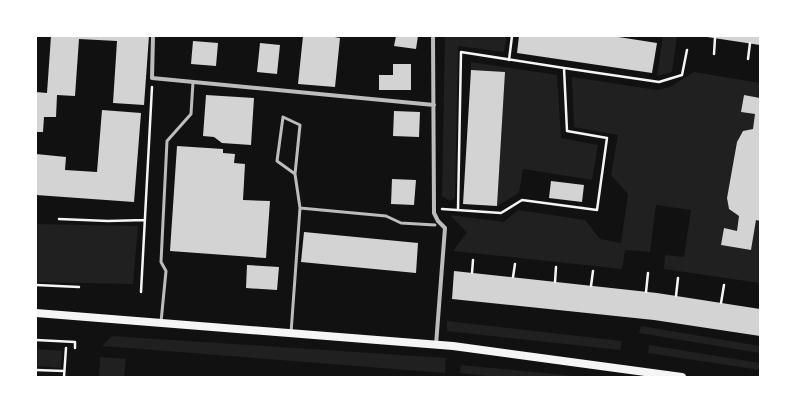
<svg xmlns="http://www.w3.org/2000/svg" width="796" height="413" viewBox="0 0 796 413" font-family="Barlow,sans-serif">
<rect width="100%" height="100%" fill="#111"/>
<!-- green -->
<path fill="#202020" d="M 445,36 L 507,36 L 504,52 L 458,46 L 455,198 L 450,201 L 442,196 Z
M 663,36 L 677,36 L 672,72 L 657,76 Z
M 471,62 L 557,75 L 561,138 L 598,145 L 592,180 L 523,169 L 519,193 L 497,206 L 505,72 L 471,70 Z
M 694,72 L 760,83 L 760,98 L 744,95 L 741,112 L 755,114 L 753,129 L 743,131 L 737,142 L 727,198 L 729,209 L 739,216 L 737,231 L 724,228 L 721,245 L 751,250 L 756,220 L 760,221 L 760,283 L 664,269 L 665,255 L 684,257 L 691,210 L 656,205 L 650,252 L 625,250 L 622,269 L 453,251 L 467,232 L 450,215 L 504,222 L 518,210 L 585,220 L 600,239 L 621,243 L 628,194 L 611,175 L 618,135 L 574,127 L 572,77 L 657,90 L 670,87 Z
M 36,224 L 138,226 L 133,284 L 36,282 Z
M 447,321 L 622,341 L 620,350 L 447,331 Z
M 641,326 L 760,346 L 760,353 L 639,333 Z
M 112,336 L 446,358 L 445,373 L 102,346 Z
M 649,345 L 760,363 L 760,370 L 648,353 Z
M 36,349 L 62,351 L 61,368 L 36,366 Z
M 100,357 L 126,359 L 124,377 L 99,377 Z
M 461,365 L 584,377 L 496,377 L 460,373 Z"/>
<!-- building -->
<path fill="#d3d3d3" d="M 51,36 L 149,36 L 144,105 L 113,103 L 117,41 L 79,39 L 75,96 L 57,95 L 56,117 L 44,117 L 43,132 L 36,132 L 36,92 L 47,93 Z
M 303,36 L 329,36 L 340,38 L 335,87 L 298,84 Z
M 396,36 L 418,36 L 416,49 L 394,46 Z
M 519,36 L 612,36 L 657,43 L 652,73 L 517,53 Z
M 707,36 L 760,36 L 760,45 L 707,37 Z
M 193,41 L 218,43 L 216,66 L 191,64 Z
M 260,43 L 280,45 L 277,74 L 257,72 Z
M 393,64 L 411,64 L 411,90 L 379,90 L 379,75 L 393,75 Z
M 471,70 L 505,72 L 497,206 L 463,204 Z
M 206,95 L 254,98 L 251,145 L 222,143 L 214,137 L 203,136 Z
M 744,95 L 760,98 L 760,221 L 756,220 L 751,250 L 721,245 L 724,228 L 737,231 L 739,216 L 729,209 L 727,198 L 737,142 L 743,131 L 753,129 L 755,114 L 741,112 Z
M 102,110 L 141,113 L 134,202 L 36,195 L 36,154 L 66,157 L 65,170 L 97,172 Z
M 394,111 L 420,112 L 419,137 L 393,136 Z
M 177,146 L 223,149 L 223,153 L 235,154 L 234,163 L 245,164 L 243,200 L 270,201 L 266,258 L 170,251 Z
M 392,179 L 416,180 L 414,205 L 391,204 Z
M 551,181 L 584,185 L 582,202 L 549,198 Z
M 304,232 L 418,243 L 416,273 L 301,262 Z
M 247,265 L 279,267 L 277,290 L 246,288 Z
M 454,271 L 657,293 L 760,309 L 760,336 L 654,320 L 452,299 Z"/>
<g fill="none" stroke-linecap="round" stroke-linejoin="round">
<!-- path -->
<path stroke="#f5f5f5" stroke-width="2.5" d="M 714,54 L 715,38
M 748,59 L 750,43
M 509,60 L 512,36
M 564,68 L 659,82 L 682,75 L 687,50
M 442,209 L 501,213 L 522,200 L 597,210 L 607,138 L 567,131 L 564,68 L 461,52 L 458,210
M 59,219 L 108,221 L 145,220
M 472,273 L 473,260
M 513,277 L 515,264
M 555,282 L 556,267
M 36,285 L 79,287
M 591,286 L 593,271
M 141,292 L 152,87
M 646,292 L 648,273
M 676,296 L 678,278
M 721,303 L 724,285
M 36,340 L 75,342 L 75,348
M 36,370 L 64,371
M 64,377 L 66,348"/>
<!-- service -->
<path stroke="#bcbcbc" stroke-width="3" d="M 300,208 L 386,216 L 401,223 L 435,225
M 161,322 L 166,271 L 161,262 L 167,141 L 191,114 L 193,82
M 291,333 L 300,208 L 295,174 L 277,161 L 283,117 L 300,125 L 295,174"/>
<!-- minor -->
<path stroke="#bcbcbc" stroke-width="4" d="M 153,36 L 152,78 L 434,105
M 433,36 L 434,213 L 438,221 L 445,228 L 436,345"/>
<!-- secondary -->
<path stroke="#f5f5f5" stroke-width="8" d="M 36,313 L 453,346 L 682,377"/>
</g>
<!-- border -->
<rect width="796" height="413" fill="none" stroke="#ffffff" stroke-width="74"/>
</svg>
